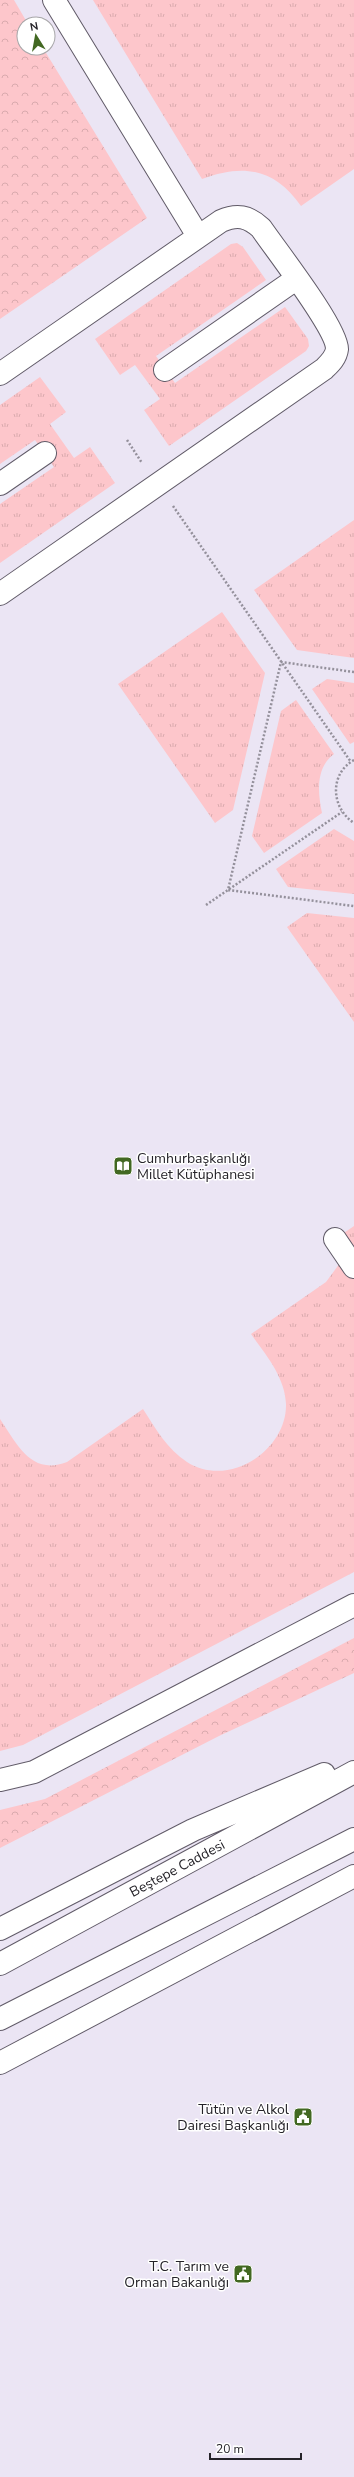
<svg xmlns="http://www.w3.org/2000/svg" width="354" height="2477" viewBox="0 0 354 2477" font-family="'Nunito Sans',sans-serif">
<defs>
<pattern id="grass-tufts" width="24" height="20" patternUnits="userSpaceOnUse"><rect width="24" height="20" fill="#fdc6cb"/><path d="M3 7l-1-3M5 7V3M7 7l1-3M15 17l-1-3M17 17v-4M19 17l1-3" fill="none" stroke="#d9aaae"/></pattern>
<pattern id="forest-crowns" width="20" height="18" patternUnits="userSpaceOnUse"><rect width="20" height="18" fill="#fdc6cb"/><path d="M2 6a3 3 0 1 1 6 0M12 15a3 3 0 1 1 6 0" fill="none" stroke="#d9aaae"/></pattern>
</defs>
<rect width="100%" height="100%" fill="#ebe5f4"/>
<!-- grass -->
<path fill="url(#grass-tufts)" d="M 93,0 L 354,0 L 354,169 L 301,206 C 275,169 244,163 202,179 Z
M 237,243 L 243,247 L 266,280 L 156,356 L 175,383 L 285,307 L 308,339 L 309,346 L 306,351 L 169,446 L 144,410 L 160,399 L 135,365 L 120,375 L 95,339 L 231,244 Z
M 40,377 L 66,412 L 50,424 L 74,458 L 90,447 L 115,483 L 0,563 L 0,504 L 54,467 L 35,440 L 0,464 L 0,405 Z
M 354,520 L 354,658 L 297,650 L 254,590 Z
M 222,612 L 265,673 L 233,810 L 215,823 L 118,684 Z
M 327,679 L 354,683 L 354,742 L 350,744 L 312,689 Z
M 296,700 L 334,754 C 315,768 318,794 322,813 L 264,853 L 252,836 L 281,711 Z
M 334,829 L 354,841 L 354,894 L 288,887 L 276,869 Z
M 307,913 L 354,918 L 354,1022 L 287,927 Z
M 354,1226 L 354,1572 L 23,1745 L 0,1751 L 0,1419 C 17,1444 31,1476 67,1462 L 143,1409 C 156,1429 167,1449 187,1462 C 229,1489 287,1450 286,1404 C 285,1377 266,1355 251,1334 L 326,1282 L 340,1263 L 335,1239 Z"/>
<!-- forest -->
<path fill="url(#forest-crowns)" d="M 0,0 L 14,0 L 28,24 L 24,24 L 24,48 L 43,48 L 147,218 L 0,319 Z
M 354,1638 L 354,1673 L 219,1736 L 0,1848 L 0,1810 L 45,1799 Z"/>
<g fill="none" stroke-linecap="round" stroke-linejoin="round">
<defs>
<path id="minor" d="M 54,0 L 198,236
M 165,370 L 296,279
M 0,374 L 221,221 C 237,214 248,216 261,228 C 276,250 337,328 337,349 C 336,358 329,364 324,369 L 0,594
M 0,484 L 45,453
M 335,1239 L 354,1267
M 0,1780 L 34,1772 L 354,1605"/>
<path id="major" d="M 0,1929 L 193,1830 L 324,1774
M 0,1964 L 354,1772
M 0,2019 L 354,1839
M 0,2063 L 354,1876"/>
</defs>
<!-- minor casing -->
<use href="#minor" stroke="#615b68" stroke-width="24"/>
<!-- major casing -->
<use href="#major" stroke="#615b68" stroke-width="24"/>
<!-- path -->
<path stroke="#94909b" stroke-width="2.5" stroke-dasharray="2 2" stroke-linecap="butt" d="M 127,440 L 142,463
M 173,506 L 351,762
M 354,672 L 281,662 L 228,890 L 354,906
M 354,760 C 329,774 331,808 354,823
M 206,905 L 342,812"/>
<!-- minor -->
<use href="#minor" stroke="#fff" stroke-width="22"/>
<!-- major -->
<use href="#major" stroke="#fff" stroke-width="22"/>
</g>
<!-- icons -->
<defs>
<symbol id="library-square" viewBox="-11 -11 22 22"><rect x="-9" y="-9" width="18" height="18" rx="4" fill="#426822" stroke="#fff"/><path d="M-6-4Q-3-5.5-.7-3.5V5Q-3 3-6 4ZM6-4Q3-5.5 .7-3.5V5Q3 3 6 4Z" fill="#fff"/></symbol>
<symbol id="civic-square" viewBox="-11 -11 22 22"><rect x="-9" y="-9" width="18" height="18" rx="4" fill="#426822" stroke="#fff"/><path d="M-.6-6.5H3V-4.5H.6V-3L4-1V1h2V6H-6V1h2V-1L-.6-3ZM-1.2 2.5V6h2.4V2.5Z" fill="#fff"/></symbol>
</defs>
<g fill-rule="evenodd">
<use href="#library-square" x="112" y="1155" width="22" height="22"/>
<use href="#civic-square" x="292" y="2106" width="22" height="22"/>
<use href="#civic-square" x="232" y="2263" width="22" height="22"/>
</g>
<g text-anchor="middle" stroke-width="3" stroke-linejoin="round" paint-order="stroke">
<!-- poi labels -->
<g font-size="14" fill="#252329" stroke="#fff" text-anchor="end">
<text x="137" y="1163" text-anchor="start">Cumhurbaşkanlığı<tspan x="137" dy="16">Millet Kütüphanesi</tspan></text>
<text x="289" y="2114">Tütün ve Alkol<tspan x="289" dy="16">Dairesi Başkanlığı</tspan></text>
<text x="229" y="2271">T.C. Tarım ve<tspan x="229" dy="16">Orman Bakanlığı</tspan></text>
</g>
<!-- street labels -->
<g font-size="14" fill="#252329" stroke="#fff">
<text transform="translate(177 1868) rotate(-28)" y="5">Beştepe Caddesi</text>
</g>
</g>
<!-- north arrow -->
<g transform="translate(36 36) rotate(349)"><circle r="19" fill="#ffffff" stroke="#a8a7a9"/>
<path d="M0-3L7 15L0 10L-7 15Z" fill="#426822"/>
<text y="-6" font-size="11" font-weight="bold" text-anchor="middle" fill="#252329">N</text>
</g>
<!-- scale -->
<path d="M210 2453v6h91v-6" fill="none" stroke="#252329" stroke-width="2"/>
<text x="216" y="2453" font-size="12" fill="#252329" stroke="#ffffff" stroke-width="3" paint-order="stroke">20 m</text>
</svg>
